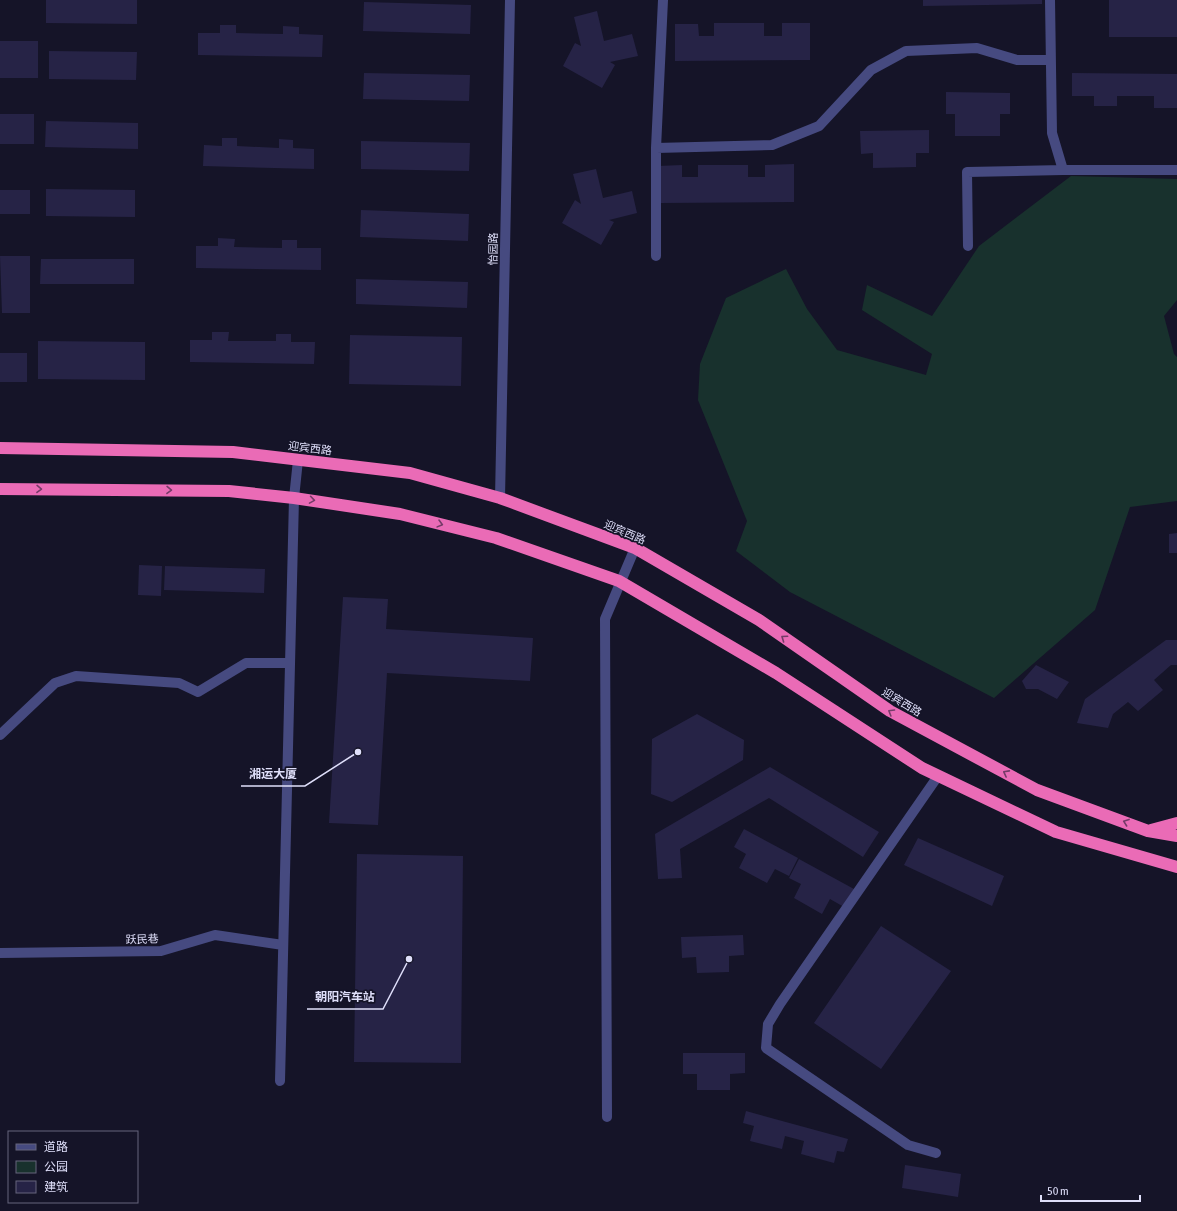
<svg xmlns="http://www.w3.org/2000/svg" width="1177" height="1211" viewBox="0 0 1177 1211" font-family="'Asap Condensed','Noto Sans SC',sans-serif">
<rect width="100%" height="100%" fill="#151428"/>
<!-- green -->
<path fill="#18312d" d="M 1071,176 L 1177,179 L 1177,300 L 1164,316 L 1174,354 L 1177,357 L 1177,501 L 1130,507 L 1095,610 L 994,698 L 790,592 L 736,551 L 747,521 L 698,400 L 700,364 L 726,298 L 786,269 L 807,309 L 837,350 L 926,375 L 932,354 L 862,310 L 867,285 L 932,316 L 979,246 Z"/>
<!-- building -->
<path fill="#262346" d="M 46,0 L 137,0 L 137,24 L 46,23 Z
M 923,0 L 1042,0 L 1042,4 L 923,6 Z
M 1109,0 L 1177,0 L 1177,37 L 1109,37 Z
M 364,2 L 471,5 L 470,34 L 363,31 Z
M 597,11 L 604,41 L 632,34 L 638,56 L 610,62 L 615,65 L 602,88 L 563,66 L 575,43 L 581,46 L 574,17 Z
M 714,23 L 764,23 L 764,36 L 782,36 L 782,23 L 810,23 L 810,60 L 675,61 L 675,24 L 698,24 L 699,36 L 714,36 Z
M 220,25 L 236,25 L 236,33 L 283,34 L 283,26 L 299,27 L 299,34 L 323,35 L 322,57 L 198,55 L 198,33 L 220,33 Z
M 0,41 L 38,41 L 38,78 L 0,78 Z
M 49,51 L 137,52 L 136,80 L 49,79 Z
M 364,73 L 470,75 L 469,101 L 363,99 Z
M 1072,73 L 1177,74 L 1177,108 L 1154,108 L 1154,96 L 1117,96 L 1117,106 L 1094,106 L 1094,96 L 1072,96 Z
M 946,92 L 1010,93 L 1010,114 L 1000,114 L 1000,136 L 955,136 L 955,114 L 946,114 Z
M 0,114 L 34,114 L 34,144 L 0,144 Z
M 46,121 L 138,123 L 138,149 L 45,147 Z
M 929,130 L 929,153 L 916,153 L 916,167 L 873,168 L 873,153 L 861,154 L 860,131 Z
M 222,138 L 237,138 L 237,146 L 279,148 L 279,139 L 293,140 L 293,148 L 314,149 L 314,169 L 203,166 L 204,145 L 222,146 Z
M 361,141 L 470,143 L 469,171 L 361,169 Z
M 794,164 L 794,202 L 659,203 L 658,166 L 682,165 L 682,177 L 698,177 L 698,165 L 748,165 L 748,177 L 765,177 L 765,165 Z
M 596,169 L 603,198 L 632,191 L 637,213 L 609,220 L 614,222 L 601,245 L 562,223 L 575,200 L 581,204 L 573,174 Z
M 46,189 L 135,190 L 135,217 L 46,216 Z
M 0,190 L 30,190 L 30,214 L 0,214 Z
M 361,210 L 469,214 L 468,241 L 360,237 Z
M 218,238 L 235,239 L 234,247 L 282,248 L 282,240 L 297,240 L 297,248 L 321,248 L 321,270 L 196,268 L 196,246 L 218,246 Z
M 0,256 L 30,256 L 30,313 L 2,313 Z
M 41,259 L 134,259 L 134,284 L 40,284 Z
M 356,279 L 468,282 L 467,308 L 356,304 Z
M 212,332 L 229,332 L 228,341 L 276,341 L 276,334 L 291,334 L 291,342 L 315,342 L 314,364 L 190,362 L 190,340 L 212,340 Z
M 350,335 L 462,337 L 461,386 L 349,384 Z
M 38,341 L 145,342 L 145,380 L 38,379 Z
M 0,353 L 27,353 L 27,382 L 0,382 Z
M 1177,533 L 1177,553 L 1169,553 L 1169,534 Z
M 139,565 L 162,566 L 161,596 L 138,595 Z
M 165,566 L 265,569 L 264,593 L 164,590 Z
M 343,597 L 388,599 L 386,629 L 533,638 L 530,681 L 387,673 L 378,825 L 329,823 Z
M 1166,640 L 1177,640 L 1177,665 L 1171,665 L 1154,680 L 1163,690 L 1138,711 L 1128,702 L 1113,714 L 1108,728 L 1077,723 L 1085,699 Z
M 1036,665 L 1069,682 L 1057,699 L 1038,689 L 1026,689 L 1022,681 Z
M 697,714 L 744,740 L 743,760 L 672,802 L 651,794 L 652,739 Z
M 770,767 L 879,832 L 863,857 L 769,798 L 680,849 L 682,878 L 658,879 L 655,834 Z
M 744,829 L 798,858 L 789,876 L 775,869 L 767,883 L 739,868 L 746,854 L 734,847 Z
M 918,838 L 1004,876 L 992,906 L 904,865 Z
M 357,854 L 463,856 L 461,1063 L 354,1062 Z
M 799,859 L 854,889 L 844,907 L 830,899 L 822,914 L 794,898 L 801,884 L 789,878 Z
M 881,926 L 951,971 L 881,1069 L 814,1023 Z
M 743,935 L 744,955 L 729,956 L 729,972 L 697,973 L 696,957 L 682,958 L 681,937 Z
M 683,1053 L 745,1053 L 745,1073 L 730,1074 L 730,1090 L 697,1090 L 697,1074 L 683,1074 Z
M 746,1111 L 848,1139 L 844,1152 L 837,1151 L 834,1163 L 801,1154 L 804,1141 L 785,1136 L 782,1149 L 750,1141 L 754,1126 L 743,1123 Z
M 905,1165 L 961,1174 L 958,1197 L 902,1188 Z"/>
<g fill="none" stroke-linecap="round" stroke-linejoin="round">
<!-- minor -->
<path stroke="#464a80" stroke-width="10" d="M 1050,0 L 1052,133 L 1063,170 L 1177,170
M 656,148 L 663,0
M 968,246 L 967,172 L 1063,170
M 656,256 L 656,148 L 772,145 L 819,126 L 871,70 L 906,51 L 977,48 L 1017,60 L 1050,60
M 500,498 L 510,0
M 0,735 L 55,683 L 76,676 L 179,683 L 198,692 L 246,663 L 290,663
M 0,953 L 161,951 L 215,935 L 283,945
M 280,1081 L 294,498 L 298,460
M 607,1117 L 605,619 L 635,548
M 936,1153 L 908,1145 L 766,1048 L 768,1024 L 780,1004 L 938,776"/>
<!-- highway -->
<path stroke="#ea6bb6" stroke-width="12" d="M 0,448 L 233,452 L 410,473 L 500,498 L 635,548 L 759,620 L 890,711 L 1037,790 L 1148,831 L 1177,836
M 0,489 L 229,491 L 294,498 L 400,514 L 496,538 L 619,581 L 776,673 L 922,768 L 1056,832 L 1177,867
M 1151,830 L 1177,823"/>
</g>
<!-- one-way arrows -->
<defs><path id="oneway-chevron" d="M-2-3.5L2.5 0L-2 3.5" fill="none" stroke-width="1.6" stroke-linecap="round" stroke-linejoin="round"/></defs>
<g stroke="#753b68">
<use href="#oneway-chevron" transform="translate(39 489) rotate(1)"/>
<use href="#oneway-chevron" transform="translate(169 490) rotate(1)"/>
<use href="#oneway-chevron" transform="translate(312 500) rotate(9)"/>
<use href="#oneway-chevron" transform="translate(440 524) rotate(15)"/>
<use href="#oneway-chevron" transform="translate(784 638) rotate(-145)"/>
<use href="#oneway-chevron" transform="translate(891 712) rotate(-149)"/>
<use href="#oneway-chevron" transform="translate(1006 773) rotate(-152)"/>
<use href="#oneway-chevron" transform="translate(1126 822) rotate(-160)"/>
</g>
<g text-anchor="middle" stroke-width="3.5" stroke-linejoin="round" paint-order="stroke">
<!-- street labels -->
<g font-size="11" fill="#dfdffa" stroke="#151428">
<text transform="translate(493 249) rotate(-89)" y="4">怡园路</text>
<text transform="translate(310 448) rotate(7)" y="4">迎宾西路</text>
<text transform="translate(625 532) rotate(23)" y="4">迎宾西路</text>
<text transform="translate(902 702) rotate(31)" y="4">迎宾西路</text>
<text transform="translate(142 939) rotate(-2)" y="4">跃民巷</text>
</g>
</g>
<!-- callouts -->
<path fill="none" stroke="#dfdffa" stroke-width="1.5" d="M358 752L305 786H241M409 959L383 1009H307"/>
<g fill="#dfdffa" stroke="#151428" stroke-width="1.5">
<circle cx="358" cy="752" r="4"/>
<circle cx="409" cy="959" r="4"/>
</g>
<g font-size="12" text-anchor="middle" font-weight="bold" fill="#dfdffa" stroke="#151428" stroke-width="3.5" stroke-linejoin="round" paint-order="stroke">
<text x="273" y="778">湘运大厦</text>
<text x="345" y="1001">朝阳汽车站</text>
</g>
<!-- legend -->
<rect x="8" y="1131" width="130" height="72" fill="#151428" stroke="#66657c"/>
<rect x="16" y="1144" width="20" height="6" fill="#464a80" stroke="#66657c"/>
<text x="44" y="1151" font-size="12" fill="#dfdffa">道路</text>
<rect x="16" y="1161" width="20" height="12" fill="#18312d" stroke="#66657c"/>
<text x="44" y="1171" font-size="12" fill="#dfdffa">公园</text>
<rect x="16" y="1181" width="20" height="12" fill="#262346" stroke="#66657c"/>
<text x="44" y="1191" font-size="12" fill="#dfdffa">建筑</text>
<!-- scale -->
<path d="M1041 1195v6h99v-6" fill="none" stroke="#dfdffa" stroke-width="2"/>
<text x="1047" y="1195" font-size="12" fill="#dfdffa" stroke="#151428" stroke-width="3" paint-order="stroke">50 m</text>
</svg>
